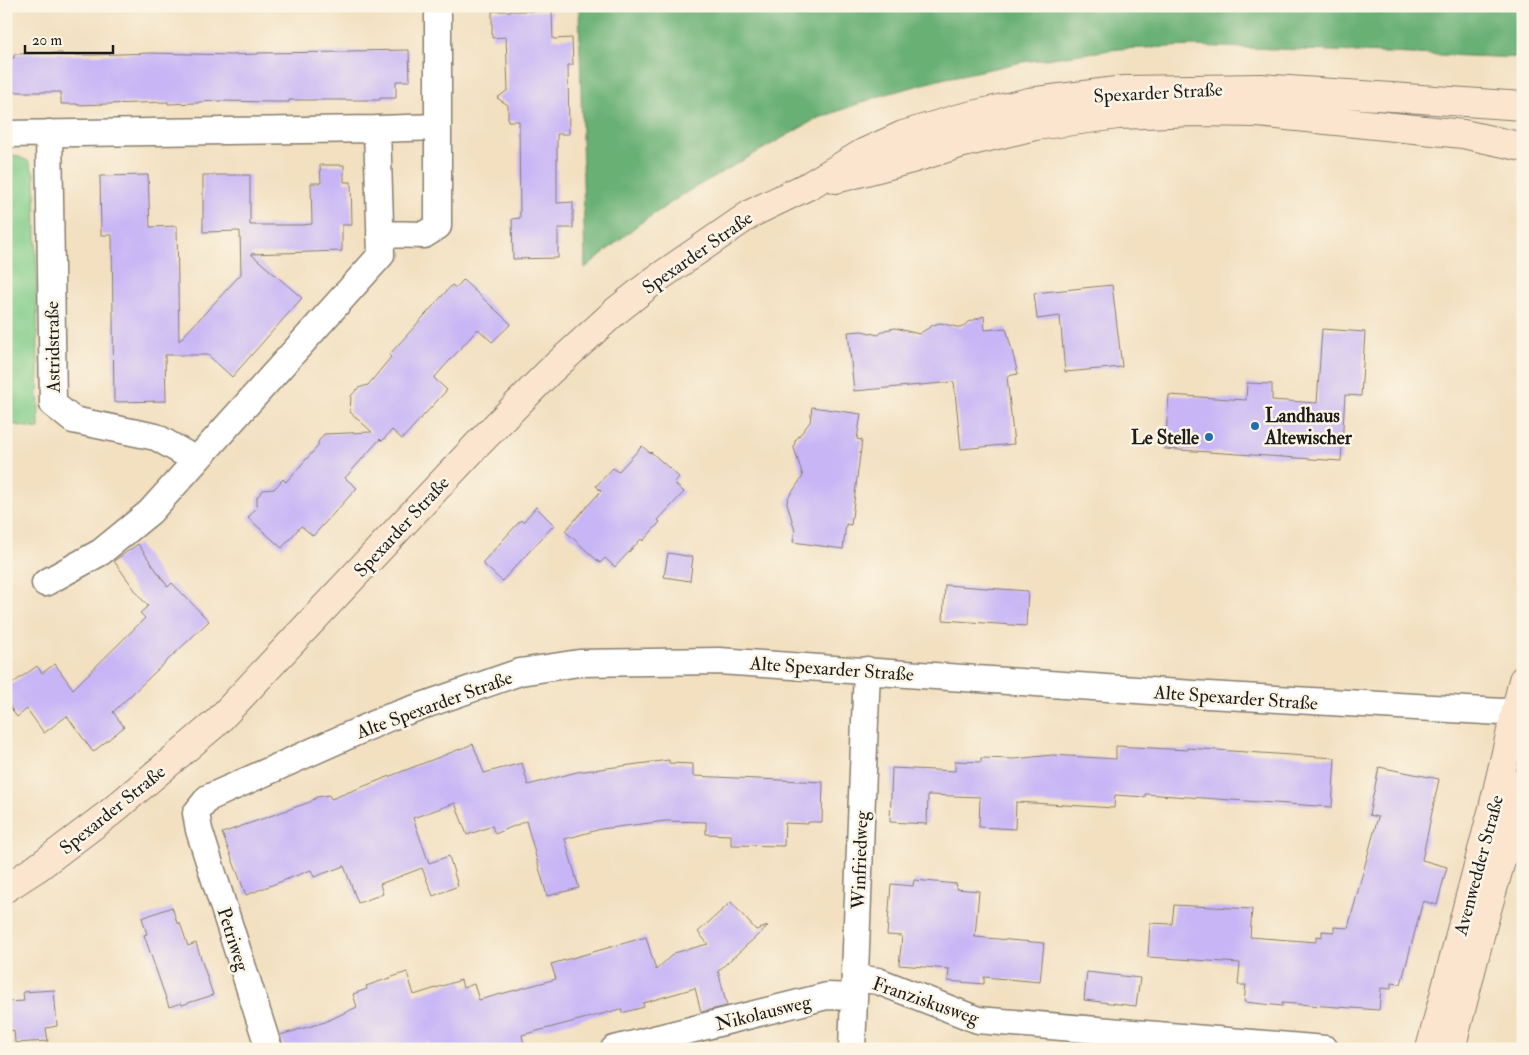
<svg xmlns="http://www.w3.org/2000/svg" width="1529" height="1055" viewBox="0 0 1529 1055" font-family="'IM FELL Double Pica',serif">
<rect width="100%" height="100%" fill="#fcf5e5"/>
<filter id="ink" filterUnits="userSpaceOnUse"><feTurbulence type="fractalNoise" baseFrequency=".02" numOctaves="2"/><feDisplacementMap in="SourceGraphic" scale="10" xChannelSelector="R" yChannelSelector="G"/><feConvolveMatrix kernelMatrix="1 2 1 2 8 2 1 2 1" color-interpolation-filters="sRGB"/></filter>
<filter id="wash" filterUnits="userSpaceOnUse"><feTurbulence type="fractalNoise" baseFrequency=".0096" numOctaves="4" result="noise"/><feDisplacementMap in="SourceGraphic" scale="20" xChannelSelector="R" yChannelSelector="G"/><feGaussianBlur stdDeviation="1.12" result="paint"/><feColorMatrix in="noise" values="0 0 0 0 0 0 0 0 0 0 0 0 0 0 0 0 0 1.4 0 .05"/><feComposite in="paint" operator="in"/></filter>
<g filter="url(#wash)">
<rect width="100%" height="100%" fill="#f2e0c1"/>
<!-- green -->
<path fill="#82cc89" stroke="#4f7452" d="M 14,155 L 28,161 L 35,175 L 39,429 L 6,423 L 6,156 Z"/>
<!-- forest -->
<path fill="#69b075" stroke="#426648" d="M 579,6 L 1523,6 L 1523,58 L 1193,46 L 1118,49 L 1023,62 L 942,79 L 883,95 L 816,119 L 687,192 L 639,224 L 585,268 Z"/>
<g id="blocks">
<!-- building -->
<path fill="#c7b5f6" d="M 492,11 L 552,11 L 553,39 L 572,38 L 573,65 L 568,65 L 569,134 L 557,134 L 557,203 L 573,202 L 573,228 L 558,228 L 558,258 L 513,259 L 512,219 L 520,218 L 519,121 L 508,121 L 508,105 L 497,98 L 508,90 L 506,37 L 492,38 Z
M 409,50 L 410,81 L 396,81 L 396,98 L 380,98 L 380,100 L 289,100 L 289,102 L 274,102 L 219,101 L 199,102 L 198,103 L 168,104 L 168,102 L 77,105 L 77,104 L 61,104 L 61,92 L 6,92 L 6,58 L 14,58 L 14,54 L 62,53 L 62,55 L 92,55 L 151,53 L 231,55 L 258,54 L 258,53 L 348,52 L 348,51 Z
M 320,165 L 344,165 L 344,182 L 351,182 L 352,225 L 342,225 L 342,251 L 251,254 L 302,298 L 232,377 L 208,355 L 165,355 L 166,401 L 114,402 L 112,235 L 101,235 L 100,176 L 148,175 L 150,227 L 177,226 L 179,341 L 241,274 L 240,231 L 203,232 L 203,175 L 250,175 L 250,225 L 302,225 L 312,224 L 311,183 L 321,183 Z
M 463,280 L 511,324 L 492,342 L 478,329 L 434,378 L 447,390 L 402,439 L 392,430 L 382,441 L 380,439 L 345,478 L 357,488 L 313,536 L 301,526 L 282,548 L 248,518 L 257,507 L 257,497 L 263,490 L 274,489 L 283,479 L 286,482 L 318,446 L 318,442 L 324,434 L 372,432 L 350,412 L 351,396 L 358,388 L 368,385 L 391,357 L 389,355 L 452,285 L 456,288 Z
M 1112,285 L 1122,367 L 1065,372 L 1060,316 L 1037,319 L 1034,293 Z
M 984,316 L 985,330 L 1006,328 L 1018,374 L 1007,376 L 1014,444 L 961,449 L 954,382 L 854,391 L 848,332 L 862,331 L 878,335 L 885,330 L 895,328 L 919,334 L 933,325 L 940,323 L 961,328 L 968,322 Z
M 1322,329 L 1365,332 L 1361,396 L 1345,395 L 1341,461 L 1165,449 L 1169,395 L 1246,400 L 1247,383 L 1272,384 L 1272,400 L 1317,403 Z
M 812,407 L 861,414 L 857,439 L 862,440 L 851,525 L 846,524 L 843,549 L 793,542 L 795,531 L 787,503 L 788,498 L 803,476 L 794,448 L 795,441 L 810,422 Z
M 642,446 L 650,453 L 651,452 L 679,477 L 674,483 L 684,492 L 658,520 L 660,522 L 643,541 L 641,539 L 615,567 L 605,558 L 600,563 L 565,531 L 601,491 L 596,486 L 613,468 L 618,472 Z
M 536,507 L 554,525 L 502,581 L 482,563 L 521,520 L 523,522 Z
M 138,544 L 168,587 L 172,583 L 209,621 L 113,712 L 124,727 L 93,752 L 67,716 L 44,733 L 27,709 L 17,717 L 6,701 L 6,688 L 37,666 L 42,673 L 55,664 L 73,689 L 145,618 L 140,613 L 148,606 L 140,597 L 114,561 Z
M 668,553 L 693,557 L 690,581 L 664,577 Z
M 945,585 L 1028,591 L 1026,626 L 943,620 Z
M 473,744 L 484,773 L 522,763 L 528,785 L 577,772 L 669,760 L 669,763 L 693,764 L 693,776 L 823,782 L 822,822 L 808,822 L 808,824 L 785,823 L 784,846 L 731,845 L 731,835 L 706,834 L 706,822 L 666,821 L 601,829 L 565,839 L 579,888 L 547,896 L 526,821 L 495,834 L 492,826 L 467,835 L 455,803 L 413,818 L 429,863 L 449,856 L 458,886 L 433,896 L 422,868 L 380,884 L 383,894 L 358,903 L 344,866 L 314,877 L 311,870 L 246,895 L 222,833 L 310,802 L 317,797 L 329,795 L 331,799 Z
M 1116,746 L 1187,750 L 1187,748 L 1335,758 L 1332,807 L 1145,794 L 1145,797 L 1115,795 L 1114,808 L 1016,802 L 1015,829 L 979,827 L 980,797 L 928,795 L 927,824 L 890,822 L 892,768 L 955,771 L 955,761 L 981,762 L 981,758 L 1014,759 L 1052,755 L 1116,759 Z
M 1379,767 L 1439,779 L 1422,860 L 1447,867 L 1437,905 L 1423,901 L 1401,984 L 1391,983 L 1391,989 L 1381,988 L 1379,1010 L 1282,1003 L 1282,1006 L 1244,1002 L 1246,985 L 1238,985 L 1240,963 L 1148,957 L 1150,923 L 1172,924 L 1174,905 L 1252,909 L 1250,937 L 1316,942 L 1316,936 L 1322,937 L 1322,931 L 1334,932 L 1334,927 L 1348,928 L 1378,817 L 1369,815 Z
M 914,880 L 957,884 L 956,889 L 979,891 L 975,937 L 1044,943 L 1040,982 L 984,977 L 984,984 L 948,981 L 949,969 L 899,965 L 902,936 L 887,935 L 891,884 L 913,886 Z
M 731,902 L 756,930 L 768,926 L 718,971 L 727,1006 L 701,1012 L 695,988 L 643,1003 L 644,1007 L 622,1013 L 621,1009 L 522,1035 L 525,1049 L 431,1049 L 429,1042 L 410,1049 L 284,1049 L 280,1035 L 325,1022 L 357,1007 L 353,994 L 367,989 L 366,986 L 407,972 L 414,995 L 461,980 L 463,988 L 474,984 L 479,1000 L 556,979 L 551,964 L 646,937 L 656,970 L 674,953 L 708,944 L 698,932 Z
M 172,907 L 177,923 L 180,923 L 188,946 L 196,943 L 213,995 L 182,1005 L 181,1003 L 169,1007 L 144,935 L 147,934 L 142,918 Z
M 1087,972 L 1140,978 L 1136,1006 L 1084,1000 Z
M 54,990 L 57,1026 L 46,1028 L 48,1041 L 15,1043 L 14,1030 L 10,1031 L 7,1002 L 24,1001 L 23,992 Z"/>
</g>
</g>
<g filter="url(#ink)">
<use href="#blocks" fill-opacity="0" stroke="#877e6e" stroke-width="1"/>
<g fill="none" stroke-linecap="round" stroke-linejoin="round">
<defs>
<path id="minor" d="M 49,133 L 53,404 L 73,420 L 156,437 L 196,460
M 6,134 L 377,129 L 438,127
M 380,234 L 424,235 L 438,226 L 438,15
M 45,583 L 101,552 L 150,512 L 381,255 L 377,129
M 856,978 L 878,981 L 978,1020 L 1325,1049
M 269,1049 L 199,830 L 196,813 L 208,798 L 390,717 L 520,672 L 579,663 L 719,661 L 1208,695 L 1502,712 L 1523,710
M 614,1049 L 827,996 L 854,997
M 852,1049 L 867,670"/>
<path id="secondary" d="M 836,179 L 912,159 L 960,144 L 1035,126 L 1118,115 L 1194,112 L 1258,113 L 1463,134 L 1523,147
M 6,888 L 37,868 L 111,812 L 217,722 L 477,445 L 549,372 L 616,311 L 655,280 L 752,213 L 810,185 L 863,153 L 903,135 L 956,119 L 1029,102 L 1124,90 L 1261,88 L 1523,106
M 1430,1049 L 1493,808 L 1523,680
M 1451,1049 L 1483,924 L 1523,784"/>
</defs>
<!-- minor casing -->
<use href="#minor" stroke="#877e6e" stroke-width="29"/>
<!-- secondary casing -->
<use href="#secondary" stroke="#877e6e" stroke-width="30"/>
<!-- minor -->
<use href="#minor" stroke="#fff" stroke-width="26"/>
<!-- secondary -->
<use href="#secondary" stroke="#fbe5cf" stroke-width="28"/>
</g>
</g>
<!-- markers -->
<g fill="#1f6fb2" stroke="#fcf5e5" stroke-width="2">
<circle cx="1255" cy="426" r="5"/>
<circle cx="1209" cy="437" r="5"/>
</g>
<g text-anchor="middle" stroke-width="5" stroke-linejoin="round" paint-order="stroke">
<!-- street labels -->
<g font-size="19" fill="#1c1c1c" stroke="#fcf5e5">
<text transform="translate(1158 92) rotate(-3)" y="7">Spexarder Straße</text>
<text transform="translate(697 252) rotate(-35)" y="7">Spexarder Straße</text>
<text transform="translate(52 347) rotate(-91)" y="7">Astridstraße</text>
<text transform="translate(401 526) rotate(-47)" y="7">Spexarder Straße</text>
<text transform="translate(832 668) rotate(4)" y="7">Alte Spexarder Straße</text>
<text transform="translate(1236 697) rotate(4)" y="7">Alte Spexarder Straße</text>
<text transform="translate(434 704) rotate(-20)" y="7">Alte Spexarder Straße</text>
<text transform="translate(112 809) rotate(-39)" y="7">Spexarder Straße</text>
<text transform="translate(859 860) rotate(-88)" y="7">Winfriedweg</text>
<text transform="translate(1478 865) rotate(-75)" y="7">Avenwedder Straße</text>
<text transform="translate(234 939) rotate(72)" y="7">Petriweg</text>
<text transform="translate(926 1000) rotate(19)" y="7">Franziskusweg</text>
<text transform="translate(763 1012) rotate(-14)" y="7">Nikolausweg</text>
</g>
<!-- poi labels -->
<g font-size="19" font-weight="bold" fill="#1c1c1c" stroke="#fcf5e5" text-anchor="start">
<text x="1265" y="422">Landhaus<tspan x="1265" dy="22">Altewischer</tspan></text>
<text x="1199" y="444" text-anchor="end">Le Stelle</text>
</g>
</g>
<!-- margin -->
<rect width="1529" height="1055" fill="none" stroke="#fcf5e5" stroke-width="25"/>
<!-- scale -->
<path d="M25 45v8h88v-8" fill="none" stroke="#1c1c1c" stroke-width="2.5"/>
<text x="32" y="45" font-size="15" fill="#1c1c1c" stroke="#fcf5e5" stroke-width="4" paint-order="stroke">20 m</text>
</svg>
